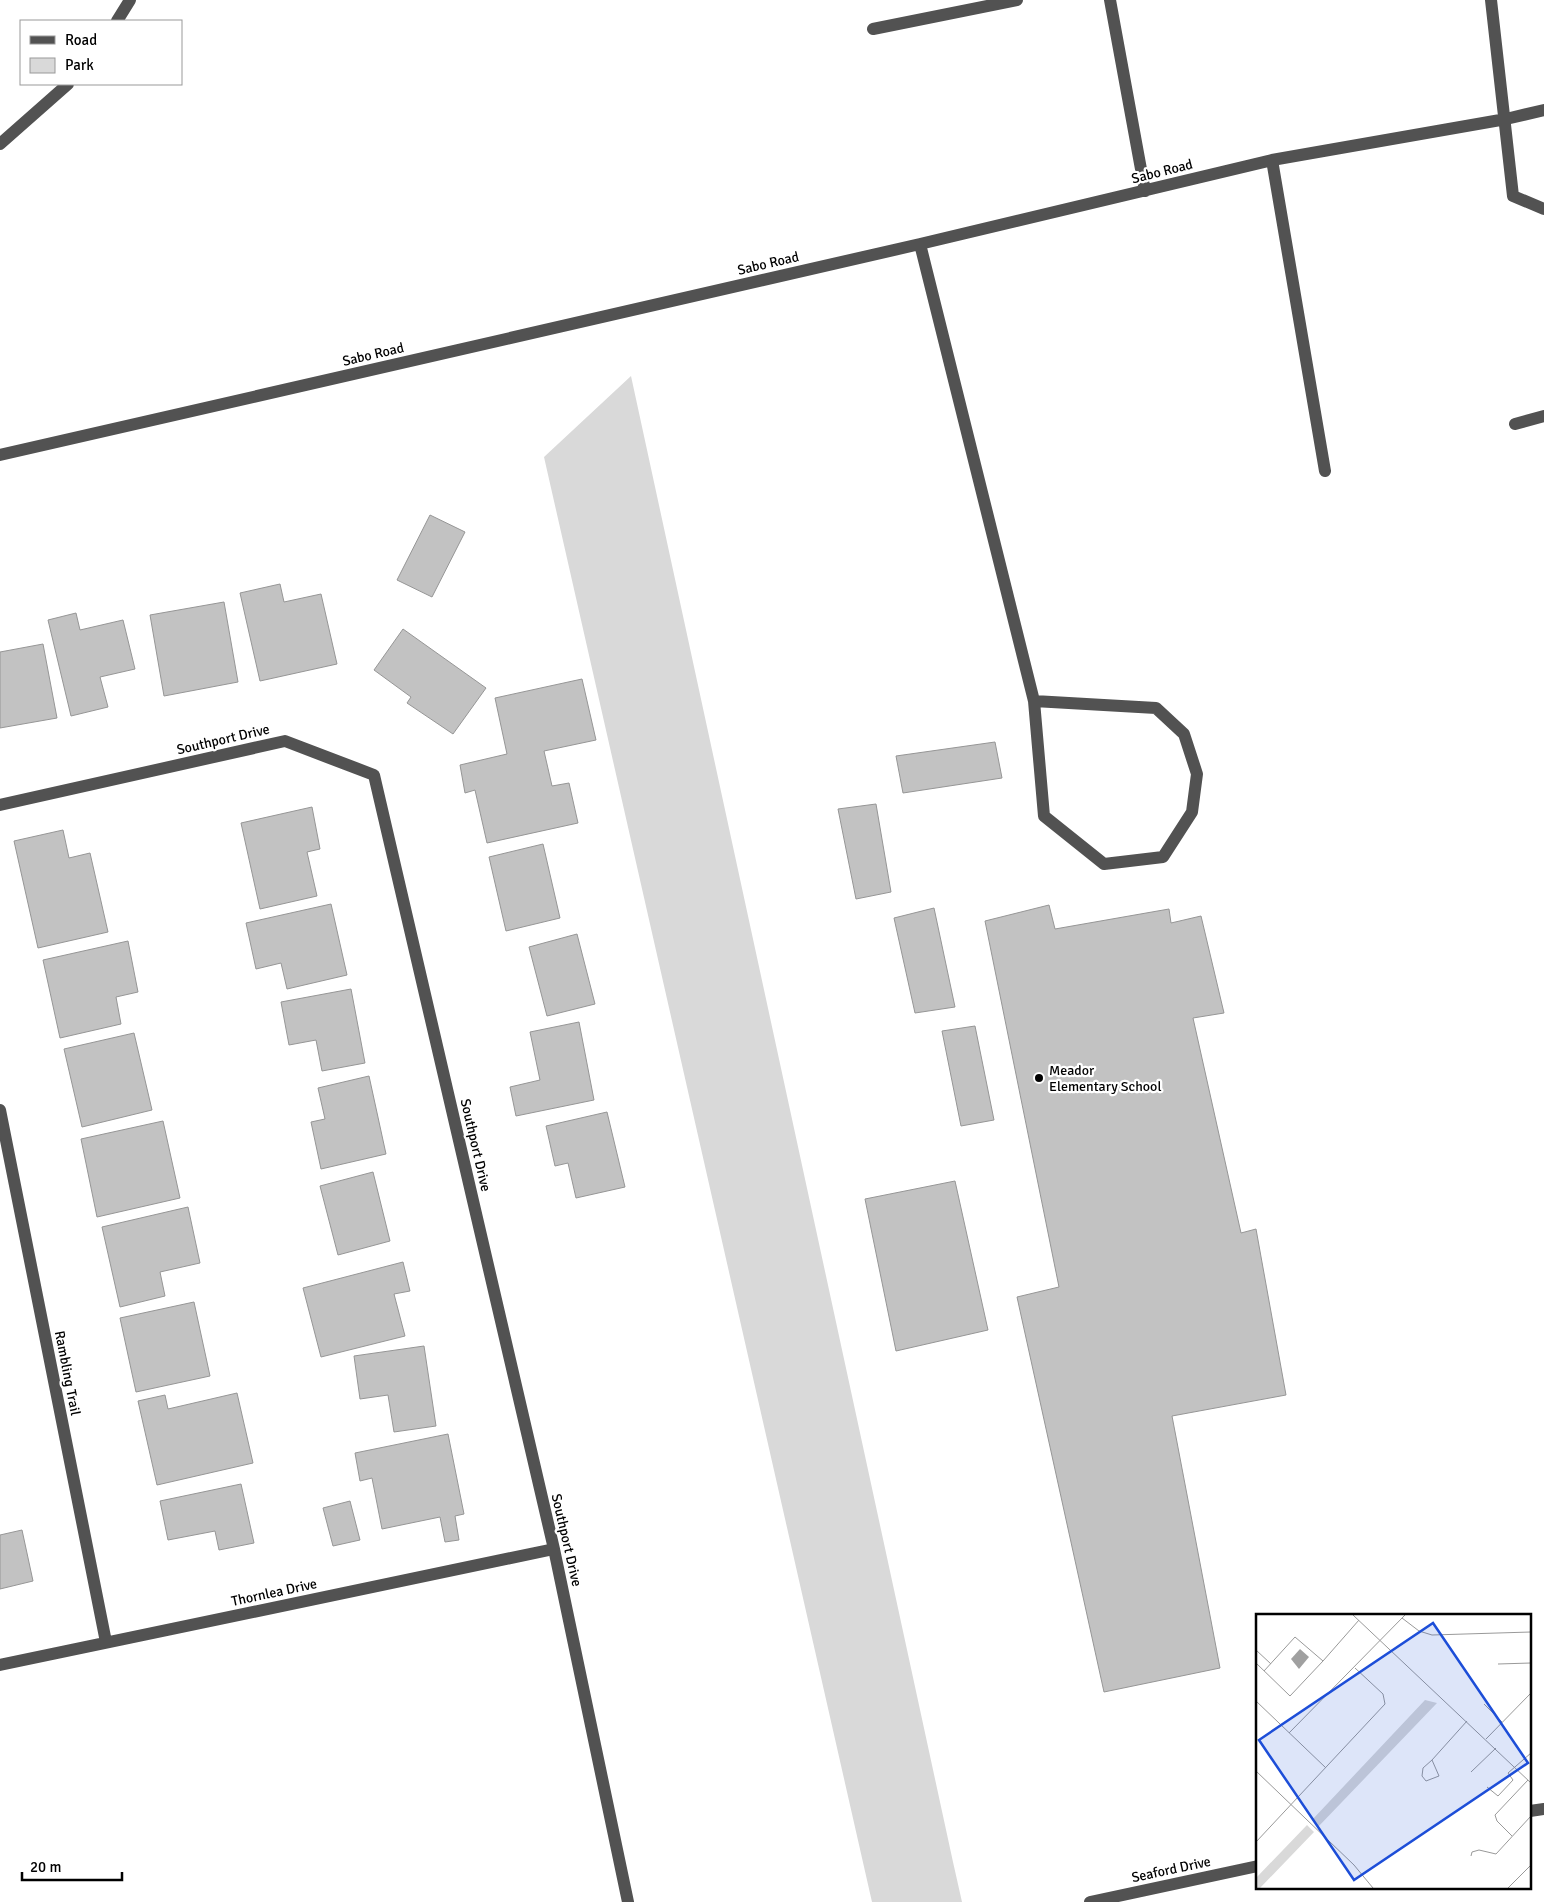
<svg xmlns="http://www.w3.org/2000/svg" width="1544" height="1902" viewBox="0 0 1544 1902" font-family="Signika,sans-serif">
<rect width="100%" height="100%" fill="#fff"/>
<!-- green -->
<path fill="#d9d9d9" d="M 631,376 L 953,1862 L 962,1902 L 872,1902 L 544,457 Z"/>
<!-- building -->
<path fill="#c2c2c2" stroke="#969696" d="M 430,515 L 465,532 L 432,597 L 397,580 Z
M 280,584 L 284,602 L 321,594 L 337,664 L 260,681 L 240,593 Z
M 224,602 L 238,682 L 164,696 L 150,615 Z
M 76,613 L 80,630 L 123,620 L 135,669 L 100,677 L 108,707 L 71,716 L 48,620 Z
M 403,629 L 486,688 L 453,734 L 407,703 L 411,697 L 374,670 Z
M 43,644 L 57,718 L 0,728 L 0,652 Z
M 582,679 L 596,740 L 544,751 L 552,786 L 569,783 L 578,823 L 487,843 L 475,790 L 465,793 L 460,765 L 507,754 L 495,698 Z
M 995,742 L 1002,778 L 903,793 L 896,756 Z
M 876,804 L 891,892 L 856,899 L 838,809 Z
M 312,807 L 320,849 L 307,852 L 317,896 L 260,909 L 241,823 Z
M 63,830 L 69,858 L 90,853 L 108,932 L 38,948 L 14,841 Z
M 543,844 L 560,918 L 506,931 L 489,857 Z
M 331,904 L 347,975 L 287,989 L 281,963 L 256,969 L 246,923 Z
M 1049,905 L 1055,929 L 1169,909 L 1171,923 L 1201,916 L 1224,1013 L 1193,1018 L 1241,1233 L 1256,1229 L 1286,1395 L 1172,1416 L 1220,1668 L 1104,1692 L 1017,1297 L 1059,1287 L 985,921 Z
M 934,908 L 955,1007 L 915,1013 L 894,918 Z
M 577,934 L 595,1004 L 547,1016 L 529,947 Z
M 128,941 L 138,992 L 116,997 L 121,1024 L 60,1038 L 43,960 Z
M 351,989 L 365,1063 L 322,1071 L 316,1040 L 289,1045 L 281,1002 Z
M 579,1022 L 594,1100 L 516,1116 L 510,1087 L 540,1080 L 530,1032 Z
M 975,1026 L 994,1120 L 961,1126 L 942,1031 Z
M 134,1033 L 152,1110 L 82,1127 L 64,1049 Z
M 369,1076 L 386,1154 L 321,1169 L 311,1122 L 325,1119 L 318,1088 Z
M 607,1112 L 625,1187 L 576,1198 L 568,1163 L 555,1166 L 546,1126 Z
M 163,1121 L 180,1198 L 97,1217 L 81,1139 Z
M 373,1172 L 390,1241 L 338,1255 L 320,1186 Z
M 955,1181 L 988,1330 L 896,1351 L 865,1199 Z
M 188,1207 L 200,1263 L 160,1272 L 165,1296 L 120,1307 L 102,1227 Z
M 403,1262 L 410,1291 L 394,1294 L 405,1336 L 321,1357 L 303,1288 Z
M 194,1302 L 210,1376 L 136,1392 L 120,1318 Z
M 424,1346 L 436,1426 L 394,1432 L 388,1395 L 360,1399 L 354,1356 Z
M 237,1393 L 253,1463 L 157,1485 L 138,1401 L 165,1395 L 168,1409 Z
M 448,1434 L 464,1514 L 455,1516 L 459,1540 L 445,1542 L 440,1517 L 382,1529 L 372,1478 L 360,1481 L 355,1453 Z
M 241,1484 L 254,1543 L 219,1550 L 215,1531 L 168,1540 L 160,1501 Z
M 350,1501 L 360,1540 L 333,1546 L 323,1508 Z
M 22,1530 L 33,1581 L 0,1589 L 0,1535 Z"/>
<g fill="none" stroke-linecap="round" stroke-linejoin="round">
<!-- minor -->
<path stroke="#525252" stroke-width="12" d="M 1110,0 L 1145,191
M 1491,0 L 1513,196 L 1544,209
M 117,21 L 130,0
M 873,29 L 1017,0
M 0,144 L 68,84
M 1272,160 L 1325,471
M 920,244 L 1034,701
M 1515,424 L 1544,416
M 0,455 L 920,244 L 1272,160 L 1506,119 L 1544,110
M 1034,701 L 1156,708 L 1184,734 L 1197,774 L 1192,812 L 1163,857 L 1104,864 L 1044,816 Z
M 0,805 L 285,741 L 374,775 L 554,1549 L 628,1902
M 0,1110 L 106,1642
M 0,1665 L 554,1549
M 1530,1811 L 1544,1809
M 1090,1902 L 1258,1866"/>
</g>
<!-- markers -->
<circle fill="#000" stroke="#fff" stroke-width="2" cx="1039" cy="1078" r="5"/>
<g text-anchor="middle" stroke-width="4.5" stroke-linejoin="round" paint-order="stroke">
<!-- street labels -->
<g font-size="14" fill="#000" stroke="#fff">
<text transform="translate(1162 171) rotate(-14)" y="5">Sabo Road</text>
<text transform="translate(768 263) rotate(-13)" y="5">Sabo Road</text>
<text transform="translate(373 354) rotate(-13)" y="5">Sabo Road</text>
<text transform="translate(223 739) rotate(-13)" y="5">Southport Drive</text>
<text transform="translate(476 1145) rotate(77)" y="5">Southport Drive</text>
<text transform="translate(68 1373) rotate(79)" y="5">Rambling Trail</text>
<text transform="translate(567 1540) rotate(77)" y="5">Southport Drive</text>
<text transform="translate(274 1592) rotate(-12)" y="5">Thornlea Drive</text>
<text transform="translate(1171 1869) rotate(-12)" y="5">Seaford Drive</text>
</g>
<!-- poi labels -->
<g font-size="14" fill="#000" stroke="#fff" text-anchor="start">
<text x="1049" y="1075">Meador<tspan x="1049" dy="16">Elementary School</tspan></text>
</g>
</g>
<!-- overview -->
<g transform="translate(1256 1614)">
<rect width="275" height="275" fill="#fff"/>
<path d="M 169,86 L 181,89 L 62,213 L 56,206 ZM 51,211 L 58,218 L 4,274 L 0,274 L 0,264 Z" fill="#d9d9d9"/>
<path d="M 44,35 L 53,43 L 43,55 L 35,45 Z" fill="#a0a0a0"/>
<path fill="none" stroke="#999" stroke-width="1" d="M 97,1 L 275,169M 146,4 L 163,17 L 176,21 L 275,18M 0,36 L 15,50M 0,49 L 34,82 L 67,47M 242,50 L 275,49M 8,57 L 39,23 L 67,47 L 103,6M 0,87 L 70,154M 228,90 L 246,108M 33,119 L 149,1M 230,125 L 275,79M 176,146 L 183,162 L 170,167 L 166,162 L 167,154 ZM 176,146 L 211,107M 0,157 L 98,251 L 117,274M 215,158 L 240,134M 231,173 L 242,182 L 257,166 L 252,159 L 275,139M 256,222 L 241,207 L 239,201 L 272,166M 0,228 L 129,90 L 127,80 L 99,54M 215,242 L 216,238 L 223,236 L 240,240 L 275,202M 252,274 L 275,251"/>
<path fill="#1d4ed8" fill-opacity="0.15" stroke="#1d4ed8" stroke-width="2.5" d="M 177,9 L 272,149 L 98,266 L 3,126 Z"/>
<rect width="275" height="275" fill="none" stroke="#000" stroke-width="2.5"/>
</g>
<!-- legend -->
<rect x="20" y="20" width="162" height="65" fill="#ffffff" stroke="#999999"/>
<rect x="30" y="36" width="25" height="8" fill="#525252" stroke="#999999"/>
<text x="65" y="45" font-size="15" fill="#000000">Road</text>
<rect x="30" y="58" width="25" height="15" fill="#d9d9d9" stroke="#999999"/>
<text x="65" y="70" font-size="15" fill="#000000">Park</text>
<!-- scale -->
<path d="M22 1872v8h100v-8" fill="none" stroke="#000000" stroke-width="2.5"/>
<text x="30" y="1872" font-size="15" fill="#000000" stroke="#ffffff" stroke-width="4" paint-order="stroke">20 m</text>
</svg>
